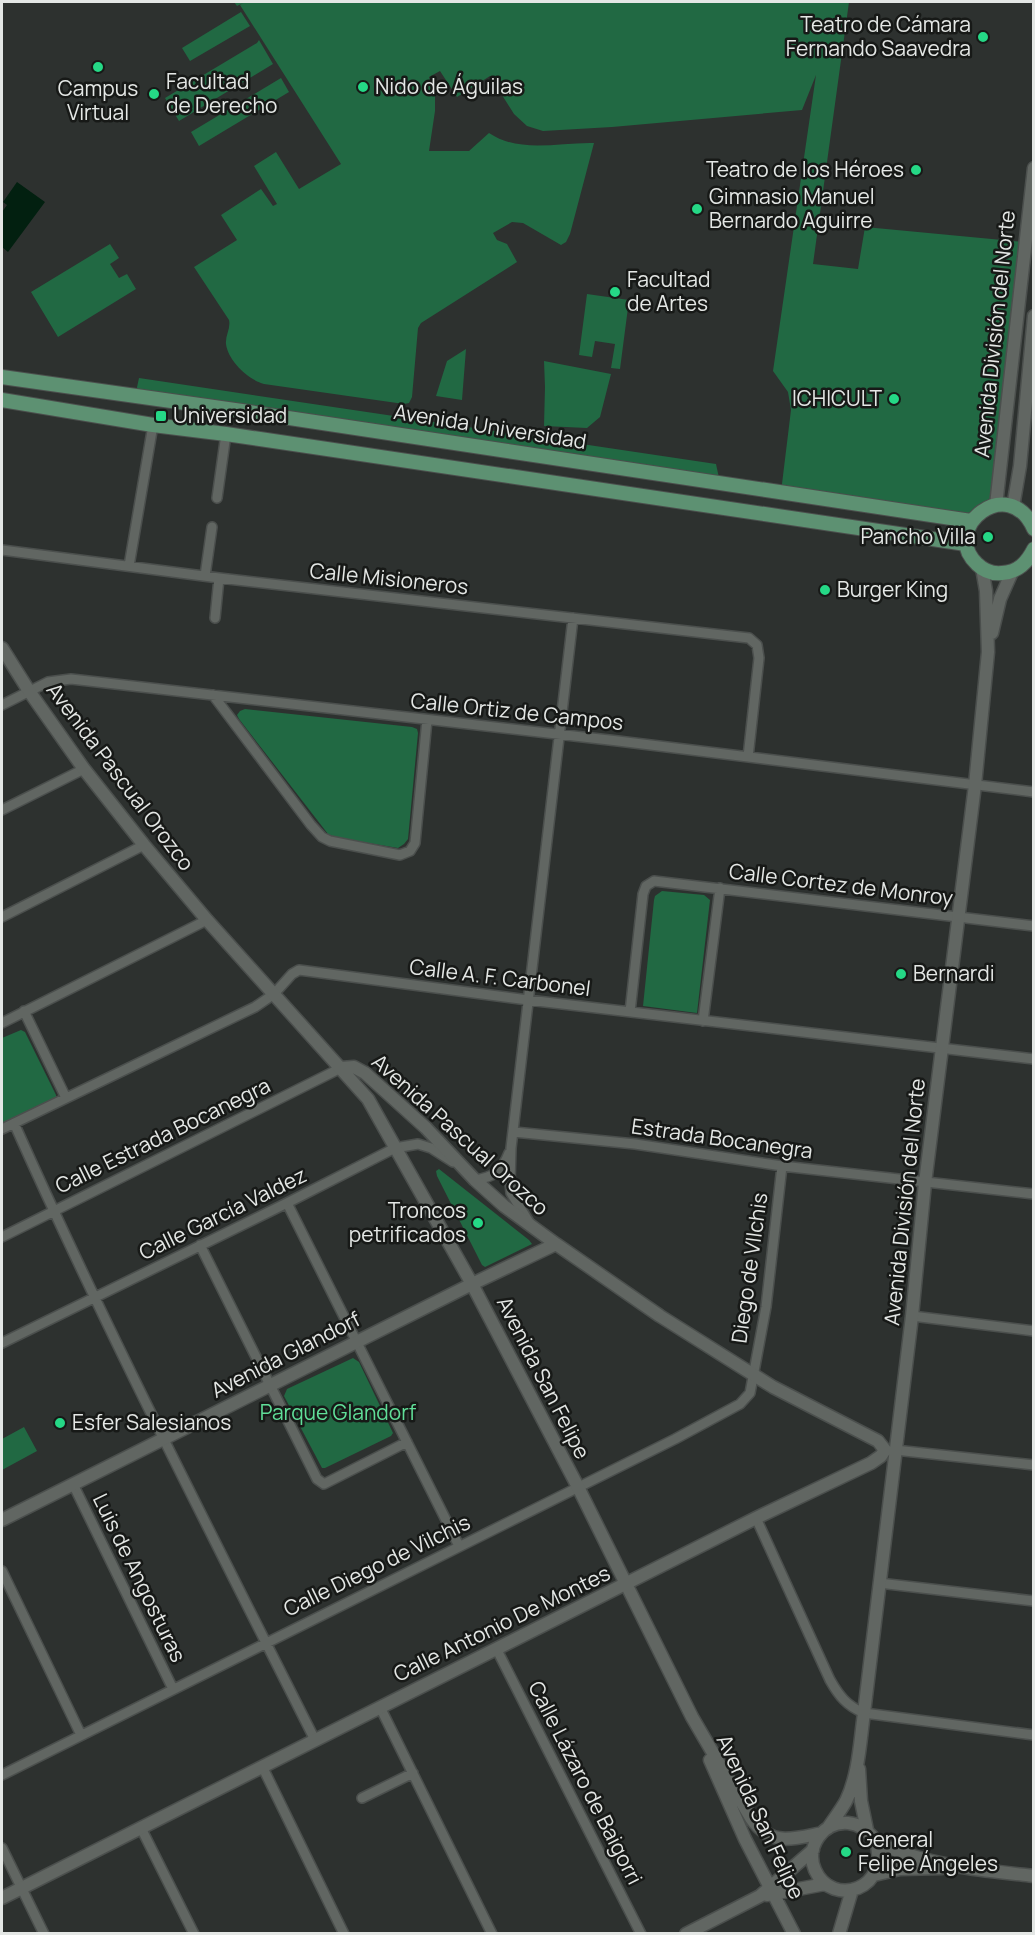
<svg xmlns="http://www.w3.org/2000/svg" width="1035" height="1935" viewBox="0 0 1035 1935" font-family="Manrope,sans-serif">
<rect width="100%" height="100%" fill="#2d312f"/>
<!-- green -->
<path fill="#216943" d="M 234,2 L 849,2 L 813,264 L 858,269 L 865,227 L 1024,242 L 996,505 L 971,521 L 781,492 L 791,410 L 788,392 L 773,371 L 816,75 L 802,110 L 612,127 L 543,131 L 527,126 L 514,114 L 490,76 L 457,97 L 440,71 L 429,77 L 435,96 L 435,111 L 429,151 L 469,151 L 489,133 C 520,154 559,142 594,143 L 570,234 L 566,242 L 561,245 L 523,223 L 512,222 L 493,233 L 497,240 L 507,244 L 517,262 L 421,323 L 418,328 L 412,397 L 409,403 L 404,404 L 264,384 C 249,380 228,361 226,344 C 225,336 231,328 229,320 L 194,267 L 237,240 L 221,215 L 261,189 L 273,206 L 277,204 L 254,166 L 276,152 L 299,189 L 341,164 L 240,5 L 243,3 L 237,6 Z
M 241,12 L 250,26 L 190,61 L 182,48 Z
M 259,40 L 273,64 L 179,121 L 165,98 L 257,43 Z
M 281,78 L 289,92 L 199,146 L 191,132 Z
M 110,244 L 119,258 L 110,264 L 119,278 L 127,274 L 136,289 L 58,337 L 31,292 Z
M 587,294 L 629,300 L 620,369 L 611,368 L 615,344 L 595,341 L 592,357 L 579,355 Z
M 466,349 L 462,400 L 436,396 L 447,361 Z
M 544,361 L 611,374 L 600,417 L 587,428 L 544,426 L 545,387 Z
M 139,378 L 716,464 L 719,478 L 136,392 Z
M 245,709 L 412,727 L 417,729 L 418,733 L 408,839 L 404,844 L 398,848 L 333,837 L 328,834 L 239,719 L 237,715 L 240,711 Z
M 662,891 L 704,895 L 710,900 L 697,1013 L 643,1006 L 654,900 L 655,896 Z
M 21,1030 L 25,1032 L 56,1095 L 56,1099 L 2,1127 L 2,1038 Z
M 439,1169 L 529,1240 L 532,1244 L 485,1267 L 482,1265 L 437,1176 L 436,1171 Z
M 353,1358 L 359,1362 L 393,1433 L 391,1436 L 325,1468 L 322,1468 L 284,1396 L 287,1389 Z
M 24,1427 L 37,1451 L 2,1470 L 2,1439 Z"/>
<!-- water -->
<path fill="#022010" d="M 17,182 L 45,202 L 8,252 L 2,247 L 2,212 L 7,205 L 3,202 Z"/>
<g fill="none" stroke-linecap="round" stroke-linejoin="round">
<defs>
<path id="minor" d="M 217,498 L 226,434
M 2,550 L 219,578 L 749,638 L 757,645 L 759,658 L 748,757
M 129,566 L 153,425
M 205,576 L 212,527
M 215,618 L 219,578
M 213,695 L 311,825 L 322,837 L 330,841 L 400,855 L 410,851 L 415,843 L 427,720
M 2,705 L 48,682 L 71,679 L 618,741 L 1034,792
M 2,810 L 84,769
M 2,917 L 144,845
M 24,1011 L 66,1098
M 630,1012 L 643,894 L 646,886 L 654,881 L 1034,926
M 703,1021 L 720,888
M 2,1023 L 207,920
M 14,1123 C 107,1332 212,1535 315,1740
M 2,1129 L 255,1007 L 274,994 L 292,974 L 299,970 L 528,1000 L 1034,1059
M 514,1132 L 635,1144 L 782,1166 L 1034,1194
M 475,1180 C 494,1177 502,1171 509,1153
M 287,1203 L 459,1546
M 529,1222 L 511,1193 L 510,1183 L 511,1148 L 573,618
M 2,1237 L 341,1068
M 200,1245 L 317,1479 L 324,1484 L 407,1442
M 912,1316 L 1034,1331
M 2,1343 L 287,1203 L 395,1148 L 418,1144 L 431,1148 L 453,1162
M 895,1450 L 1034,1465
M 73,1484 L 173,1689
M 756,1518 L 830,1680 C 839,1696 847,1706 864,1713 L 1034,1735
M 2,1571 L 81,1735
M 879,1583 L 1034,1601
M 496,1648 L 641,1934
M 380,1707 L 492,1934
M 262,1766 L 344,1934
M 2,1775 L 675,1439 L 740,1404 L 750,1393 L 766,1307 L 782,1166
M 362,1798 L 413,1773
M 141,1828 L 194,1934
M 2,1848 L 44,1934"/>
<path id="secondary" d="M 996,505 L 1034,168
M 1013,507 L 1020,466 L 1034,316
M 992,633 L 1000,599 L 1012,572
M 2,648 L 29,691 L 84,769 L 144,845 L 207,920 L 368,1099 L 472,1284 L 578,1487 L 692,1717 L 751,1818 C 771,1847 792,1839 822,1833
M 341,1068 L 354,1067 L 365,1073 L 426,1128 L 475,1180 L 504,1206 L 556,1244 L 660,1316 L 773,1387 L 878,1441 L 885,1450
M 2,1520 L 472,1284 L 556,1244
M 710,1760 L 745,1839 L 794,1934
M 859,1769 L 861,1801 L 867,1830
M 828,1828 C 834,1819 841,1810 846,1801 C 859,1774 860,1741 864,1713 L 912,1316 L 925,1183 L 975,785 L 988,652 L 986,591 L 982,568
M 875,1839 C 893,1889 832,1909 815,1870 C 805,1847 823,1821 848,1823 C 860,1824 867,1831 875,1839 C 881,1845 894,1850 903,1853 C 945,1867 989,1871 1034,1876
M 874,1875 L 900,1869 L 942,1868
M 767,1895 L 825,1884
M 2,1898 L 756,1518 L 871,1463 L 881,1456 L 885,1450
M 686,1934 L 760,1896 L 813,1850
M 839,1934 L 852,1890"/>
<path id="primary" d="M 2,377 L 249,412 L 971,521
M 2,400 L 153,425 L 226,434 L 966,544
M 1034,529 C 1009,472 939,528 977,564 C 984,571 993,574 1002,573 C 1018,572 1027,563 1034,549"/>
</defs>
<!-- minor casing -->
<use href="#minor" stroke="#4b4f4d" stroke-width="12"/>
<!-- secondary casing -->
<use href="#secondary" stroke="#4b4f4d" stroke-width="15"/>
<!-- primary casing -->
<use href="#primary" stroke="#4b4f4d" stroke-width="16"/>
<!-- minor -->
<use href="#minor" stroke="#616662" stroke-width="9"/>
<!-- secondary -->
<use href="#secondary" stroke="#616662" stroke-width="12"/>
<!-- primary -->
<use href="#primary" stroke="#5d9172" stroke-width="14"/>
</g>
<!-- markers -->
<g fill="#25d886" stroke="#171917" stroke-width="2">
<circle cx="983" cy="37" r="6"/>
<circle cx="98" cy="67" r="6"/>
<circle cx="363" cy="87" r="6"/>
<circle cx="154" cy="94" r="6"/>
<circle cx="916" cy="170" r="6"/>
<circle cx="697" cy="209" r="6"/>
<circle cx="615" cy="292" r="6"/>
<circle cx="894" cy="399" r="6"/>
<rect x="155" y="410" width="12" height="12" rx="3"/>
<circle cx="988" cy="537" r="6"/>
<circle cx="825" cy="590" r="6"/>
<circle cx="901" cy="974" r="6"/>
<circle cx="478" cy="1223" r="6"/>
<circle cx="60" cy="1423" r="6"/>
<circle cx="846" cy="1852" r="6"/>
</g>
<g text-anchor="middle" stroke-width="5" stroke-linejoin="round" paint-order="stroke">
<!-- poi labels -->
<g font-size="21" fill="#e4e7e5" stroke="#171917" text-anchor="start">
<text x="971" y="32" text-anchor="end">Teatro de Cámara<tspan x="971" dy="24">Fernando Saavedra</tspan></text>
<text x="166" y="89">Facultad<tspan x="166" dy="24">de Derecho</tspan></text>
<text x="375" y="94">Nido de Águilas</text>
<text x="98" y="96" text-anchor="middle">Campus<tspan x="98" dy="24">Virtual</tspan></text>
<text x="904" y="177" text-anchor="end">Teatro de los Héroes</text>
<text x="709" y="204">Gimnasio Manuel<tspan x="709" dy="24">Bernardo Aguirre</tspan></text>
<text x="627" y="287">Facultad<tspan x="627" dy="24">de Artes</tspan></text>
<text x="882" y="406" text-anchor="end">ICHICULT</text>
<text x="173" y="423">Universidad</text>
<text x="976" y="544" text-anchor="end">Pancho Villa</text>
<text x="837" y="597">Burger King</text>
<text x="913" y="981">Bernardi</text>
<text x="466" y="1218" text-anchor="end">Troncos<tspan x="466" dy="24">petrificados</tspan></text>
<text x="72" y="1430">Esfer Salesianos</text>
<text x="858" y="1847">General<tspan x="858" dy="24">Felipe Ángeles</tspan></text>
</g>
<!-- street labels -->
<g font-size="21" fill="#e4e7e5" stroke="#171917">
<text transform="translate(995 334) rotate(-84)" y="7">Avenida División del Norte</text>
<text transform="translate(490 427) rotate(9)" y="7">Avenida Universidad</text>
<text transform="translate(389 579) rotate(6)" y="7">Calle Misioneros</text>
<text transform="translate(517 712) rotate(6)" y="7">Calle Ortiz de Campos</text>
<text transform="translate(120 777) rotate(53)" y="7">Avenida Pascual Orozco</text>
<text transform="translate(841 885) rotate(7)" y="7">Calle Cortez de Monroy</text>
<text transform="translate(500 978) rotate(7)" y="7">Calle A. F. Carbonel</text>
<text transform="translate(460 1135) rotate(42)" y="7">Avenida Pascual Orozco</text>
<text transform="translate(163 1136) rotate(-26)" y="7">Calle Estrada Bocanegra</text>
<text transform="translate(722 1139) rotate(8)" y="7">Estrada Bocanegra</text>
<text transform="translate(905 1202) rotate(-84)" y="7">Avenida División del Norte</text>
<text transform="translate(223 1214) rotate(-26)" y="7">Calle García Valdez</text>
<text transform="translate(750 1268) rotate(-82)" y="7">Diego de VIlchis</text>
<text transform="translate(286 1355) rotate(-27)" y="7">Avenida Glandorf</text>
<text transform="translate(543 1378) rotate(63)" y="7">Avenida San Felipe</text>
<text transform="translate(377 1566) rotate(-26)" y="7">Calle Diego de Vilchis</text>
<text transform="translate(139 1578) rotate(64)" y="7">Luis de Angosturas</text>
<text transform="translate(502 1624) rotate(-26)" y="7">Calle Antonio De Montes</text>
<text transform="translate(585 1783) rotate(63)" y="7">Calle Lázaro de Baigorri</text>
<text transform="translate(760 1817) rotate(65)" y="7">Avenida San Felipe</text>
</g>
<!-- park labels -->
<g font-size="21" fill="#60de98" stroke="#171917">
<text x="338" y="1420">Parque Glandorf</text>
</g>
</g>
<!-- border -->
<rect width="1035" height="1935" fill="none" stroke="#e4e7e5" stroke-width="6"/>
</svg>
